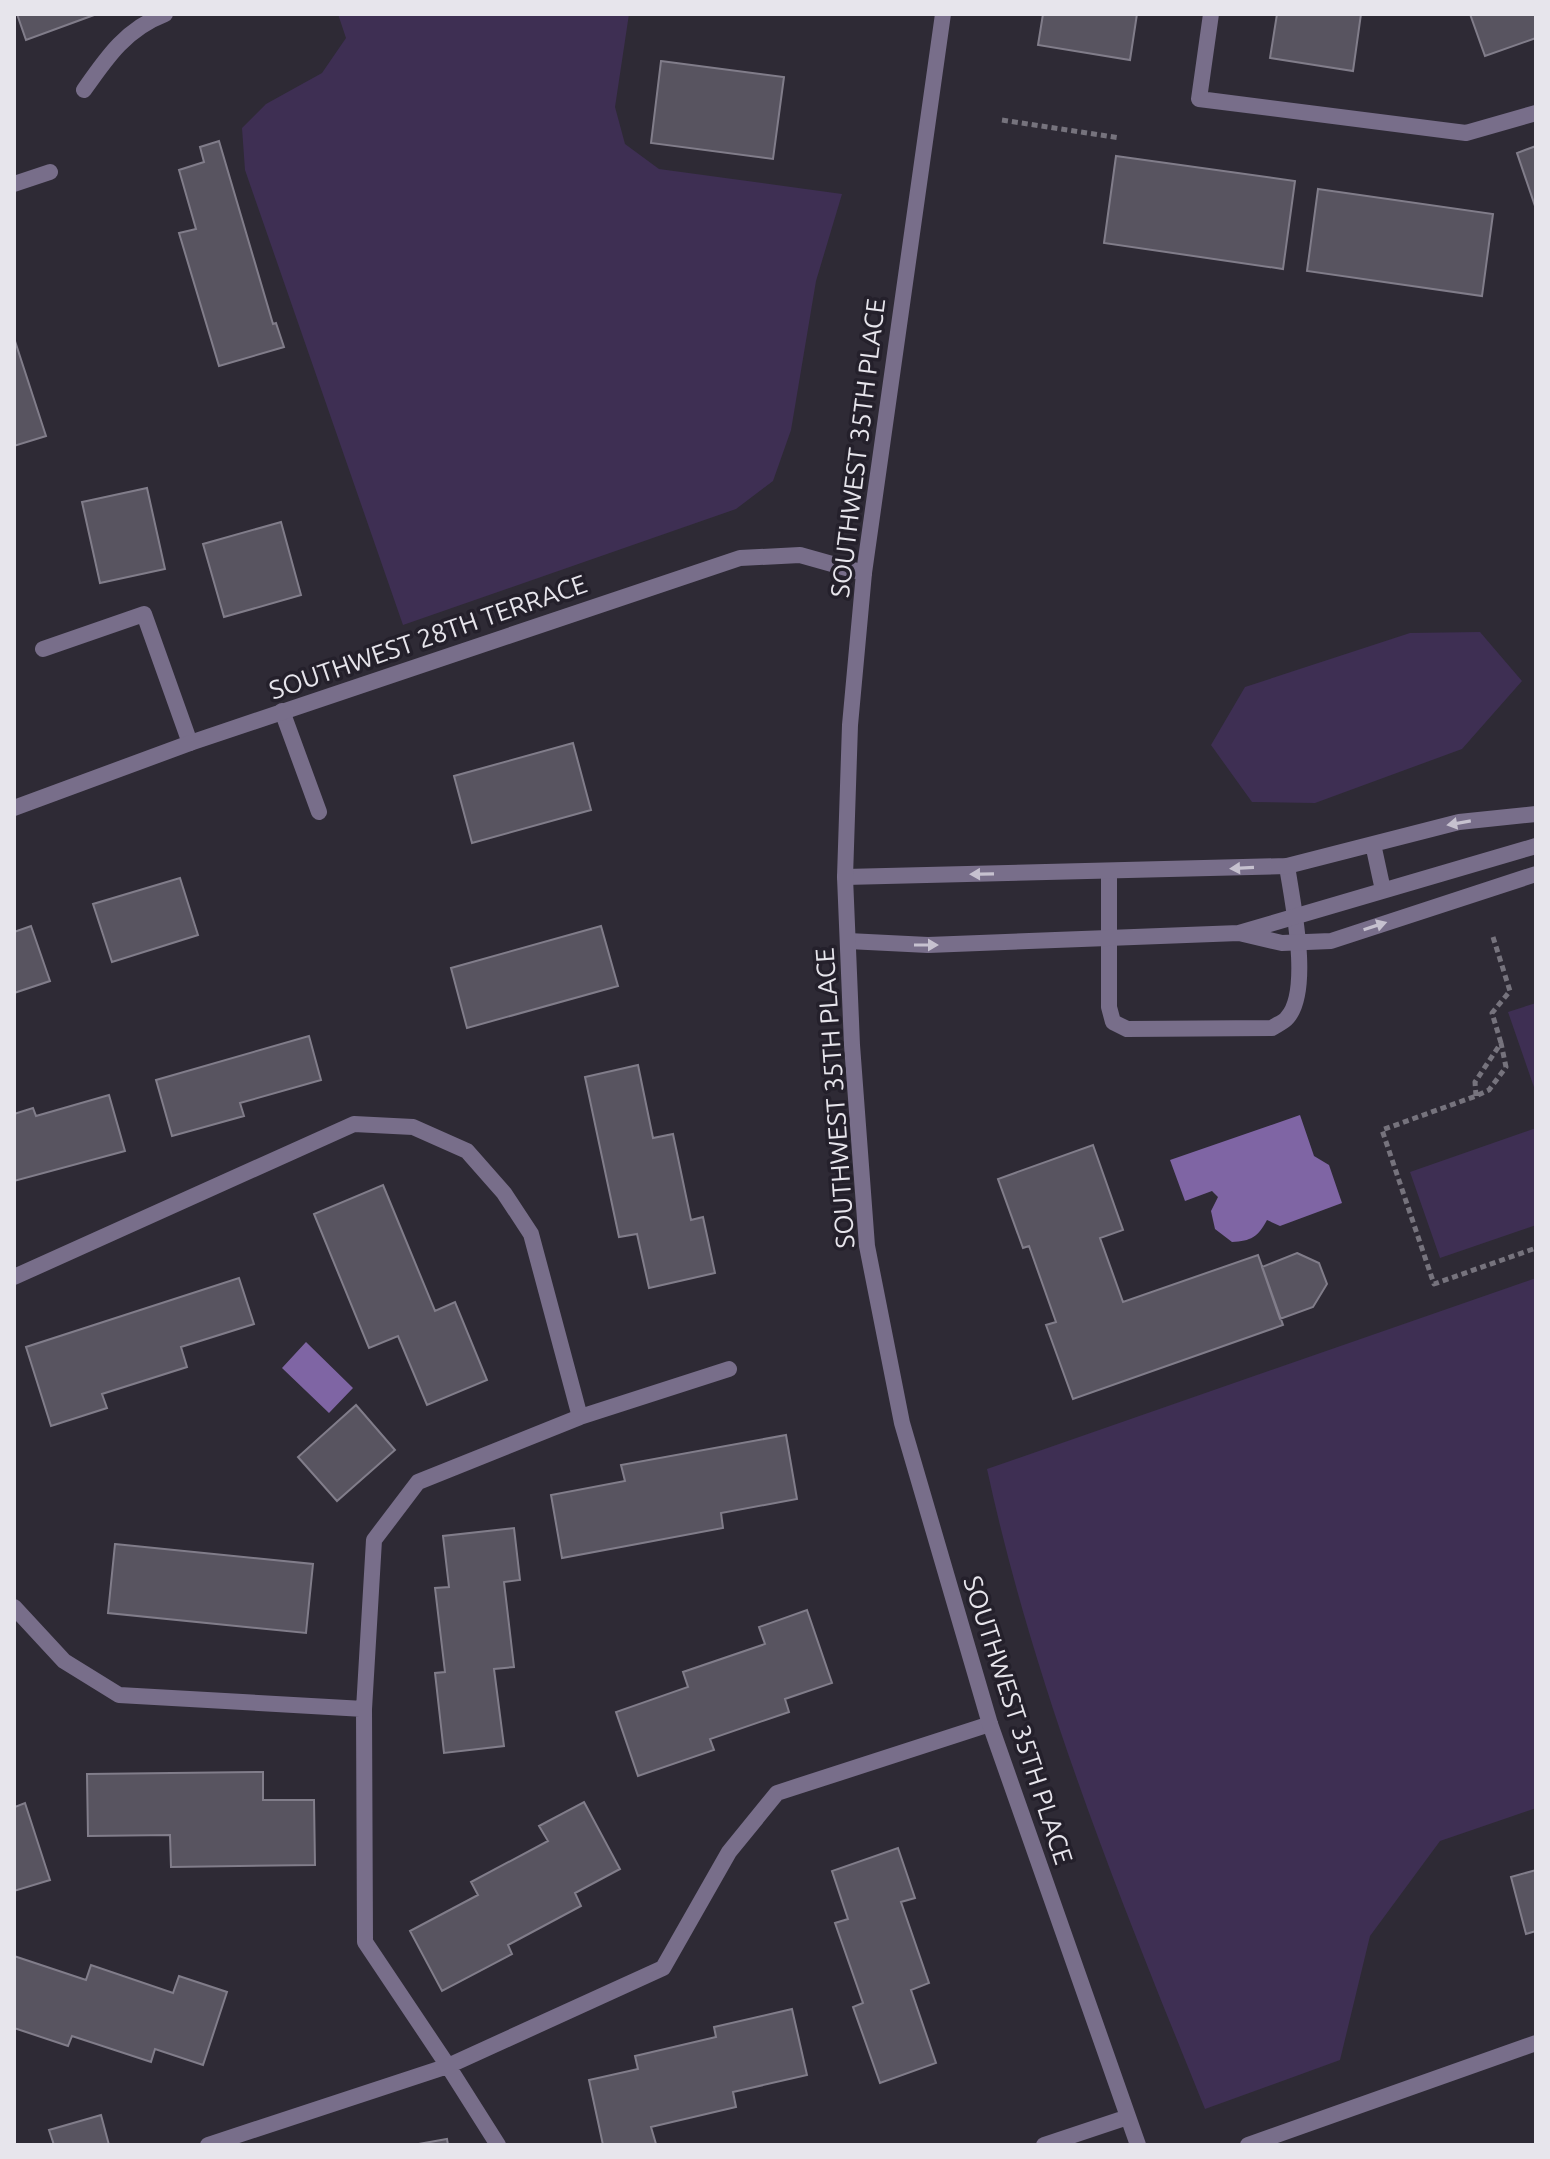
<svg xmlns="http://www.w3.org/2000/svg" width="1550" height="2159" viewBox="0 0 1550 2159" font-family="Ubuntu,sans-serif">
<rect width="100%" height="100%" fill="#2e2a35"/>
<!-- green -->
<path fill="#3e2f53" d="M 338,14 L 629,14 L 615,107 L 625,144 L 659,169 L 842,194 L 816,281 L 791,430 L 773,481 L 736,509 L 403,625 L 245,170 L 242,128 L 266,104 L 322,73 L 346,38 Z
M 1480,632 L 1522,681 L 1462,749 L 1315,803 L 1252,802 L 1211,745 L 1245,687 L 1410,633 Z
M 1536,1003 L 1536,1093 L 1508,1012 Z
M 1536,1128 L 1536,1225 L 1440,1258 L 1410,1172 Z
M 1536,1278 L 1536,1808 L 1440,1841 L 1370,1936 L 1340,2060 L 1205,2109 C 1120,1899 1035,1691 987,1469 Z"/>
<!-- water -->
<path fill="#7f65a4" d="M 1300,1115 L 1314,1156 L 1329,1165 L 1342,1203 L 1280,1226 L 1267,1220 C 1258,1237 1251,1241 1232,1242 L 1215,1229 L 1211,1211 L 1218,1197 L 1212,1191 L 1185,1201 L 1170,1160 Z
M 306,1342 L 353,1388 L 329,1413 L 282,1368 Z"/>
<!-- building -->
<path fill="#585460" stroke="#817d8a" stroke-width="2" d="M 17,14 L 93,14 L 94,15 L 26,40 Z
M 1043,14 L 1137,14 L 1130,60 L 1038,45 Z
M 1277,14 L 1361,14 L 1353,71 L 1270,58 Z
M 1470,14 L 1536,14 L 1536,38 L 1485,56 Z
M 661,61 L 784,77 L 773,159 L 651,143 Z
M 219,141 L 273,324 L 276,323 L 284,347 L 219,366 L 179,233 L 196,229 L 179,170 L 204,162 L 200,147 Z
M 1536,146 L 1536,209 L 1517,153 Z
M 1116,156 L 1295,181 L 1283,269 L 1104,243 Z
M 1318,189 L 1493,214 L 1482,296 L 1307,271 Z
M 14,338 L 46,436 L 14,446 Z
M 147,488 L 165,569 L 100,583 L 82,502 Z
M 281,522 L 301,595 L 224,617 L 203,544 Z
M 573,743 L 591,810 L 472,843 L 454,776 Z
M 180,878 L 198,935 L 112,962 L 93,904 Z
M 31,926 L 50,981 L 14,993 L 14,932 Z
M 601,926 L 618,986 L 467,1028 L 451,968 Z
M 309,1036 L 321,1080 L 240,1103 L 244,1116 L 172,1136 L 156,1080 Z
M 638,1065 L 653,1138 L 673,1134 L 691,1220 L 703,1217 L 715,1273 L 649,1288 L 637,1234 L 619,1237 L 585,1077 Z
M 109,1095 L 125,1151 L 14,1181 L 14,1114 L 33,1108 L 36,1116 Z
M 1093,1145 L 1123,1230 L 1100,1238 L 1123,1302 L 1258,1255 L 1283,1325 L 1073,1399 L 1046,1325 L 1056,1322 L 1029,1246 L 1023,1248 L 998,1179 Z
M 383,1185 L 435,1311 L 455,1302 L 487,1380 L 427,1405 L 398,1336 L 369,1348 L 314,1214 Z
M 1297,1253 L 1319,1263 L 1327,1284 L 1313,1307 L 1280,1319 L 1262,1267 Z
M 239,1278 L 254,1324 L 181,1347 L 187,1367 L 102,1394 L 107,1408 L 51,1426 L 26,1347 Z
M 356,1405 L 395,1450 L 337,1501 L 298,1457 Z
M 786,1435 L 797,1499 L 721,1513 L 723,1528 L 562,1558 L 551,1495 L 625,1481 L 621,1465 Z
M 514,1528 L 520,1580 L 504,1582 L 514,1667 L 494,1669 L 504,1746 L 444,1753 L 435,1673 L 445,1672 L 435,1588 L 449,1587 L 443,1536 Z
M 115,1544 L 313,1564 L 306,1633 L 108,1613 Z
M 807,1610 L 832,1683 L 785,1699 L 789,1712 L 710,1739 L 714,1750 L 638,1776 L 616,1712 L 688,1687 L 683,1672 L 765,1644 L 759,1627 Z
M 263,1772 L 263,1800 L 314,1800 L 315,1865 L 171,1867 L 170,1835 L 88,1836 L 87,1774 Z
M 584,1802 L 620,1869 L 575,1893 L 581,1906 L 508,1945 L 512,1954 L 442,1991 L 410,1931 L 478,1895 L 471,1882 L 548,1841 L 539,1826 Z
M 25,1803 L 50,1880 L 14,1891 L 14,1804 L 15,1807 Z
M 898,1848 L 915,1898 L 901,1902 L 929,1983 L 911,1990 L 936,2063 L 880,2083 L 853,2007 L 863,2003 L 835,1923 L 848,1919 L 832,1871 Z
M 1536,1870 L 1536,1931 L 1526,1934 L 1511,1877 Z
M 14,1956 L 86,1980 L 91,1965 L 173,1993 L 179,1976 L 227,1992 L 203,2065 L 155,2049 L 151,2062 L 72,2036 L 68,2046 L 14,2028 Z
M 792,2009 L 807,2075 L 733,2092 L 736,2107 L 651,2127 L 656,2144 L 603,2145 L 589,2080 L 638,2069 L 635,2056 L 716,2037 L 714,2027 Z
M 101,2115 L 109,2145 L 54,2145 L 49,2130 Z
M 447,2139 L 448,2145 L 413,2145 Z"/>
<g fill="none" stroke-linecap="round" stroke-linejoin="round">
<!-- path -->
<path stroke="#76737d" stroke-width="5" stroke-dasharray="6 4" stroke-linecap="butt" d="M 1002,120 L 1120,138
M 1493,937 L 1510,991 L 1492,1013 L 1501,1043
M 1476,1096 L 1475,1082 L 1501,1043 L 1506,1067 L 1489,1090 L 1476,1096 L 1382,1130 L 1434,1284 L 1536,1248"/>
<!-- service -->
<path stroke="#786e8a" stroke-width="16" d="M 43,649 L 144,614 L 190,743
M 282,711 L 319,812
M 1109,872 L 1109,1007 L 1113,1022 L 1127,1029 L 1272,1028 C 1276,1025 1284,1022 1287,1018 C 1312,991 1292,900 1287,866"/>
<!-- minor -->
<path stroke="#786e8a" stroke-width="16" d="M 1211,14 L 1199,99 L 1466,133 L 1536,113
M 84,90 C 107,57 126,29 165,14
M 14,184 L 50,172
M 14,808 L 190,743 L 740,558 L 800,555 L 864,573
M 1373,844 L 1383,890
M 845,877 L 1287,866 L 1459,822 L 1536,814
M 1239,933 L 1536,846
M 848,941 L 928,945 L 1239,933 L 1282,943 L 1331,941 L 1536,874
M 14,1277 L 354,1124 L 413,1127 L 467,1151 L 504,1193 L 531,1234 L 580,1417
M 729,1369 L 580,1417 L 418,1482 L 374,1540 L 364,1709 L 365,1942 L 448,2066 L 663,1968 L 729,1852 L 777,1793 L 990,1724
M 14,1607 L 64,1661 L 119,1695 L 364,1709
M 208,2145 L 448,2066 L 498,2145
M 1248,2145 L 1536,2043"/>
<!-- tertiary -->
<path stroke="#786e8a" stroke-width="16" d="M 943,14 L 864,573 L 850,725 L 845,877 L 852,1045 L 867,1246 L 902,1423 L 990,1724 L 1138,2145
M 1044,2145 L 1128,2117"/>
</g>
<!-- one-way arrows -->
<defs><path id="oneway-solid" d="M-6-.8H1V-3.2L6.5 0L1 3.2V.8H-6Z" transform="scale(2)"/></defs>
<g fill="#c6c1cf">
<use href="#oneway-solid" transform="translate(1459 823) rotate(170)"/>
<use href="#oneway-solid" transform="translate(1242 868) rotate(177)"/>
<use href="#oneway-solid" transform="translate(982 874) rotate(179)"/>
<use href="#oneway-solid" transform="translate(1375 926) rotate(-18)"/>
<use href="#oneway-solid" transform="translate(926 945)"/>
</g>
<g text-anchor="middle" stroke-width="7" stroke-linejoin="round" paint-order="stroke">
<!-- street labels -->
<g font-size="26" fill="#e7e5ec" stroke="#24202b">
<text transform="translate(858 448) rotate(-83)" y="9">SOUTHWEST 35TH PLACE</text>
<text transform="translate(428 637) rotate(-19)" y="9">SOUTHWEST 28TH TERRACE</text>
<text transform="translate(835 1098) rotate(-94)" y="9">SOUTHWEST 35TH PLACE</text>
<text transform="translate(1018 1720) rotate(72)" y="9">SOUTHWEST 35TH PLACE</text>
</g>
</g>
<!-- border -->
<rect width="1550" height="2159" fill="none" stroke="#e7e5ec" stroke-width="32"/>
</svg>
